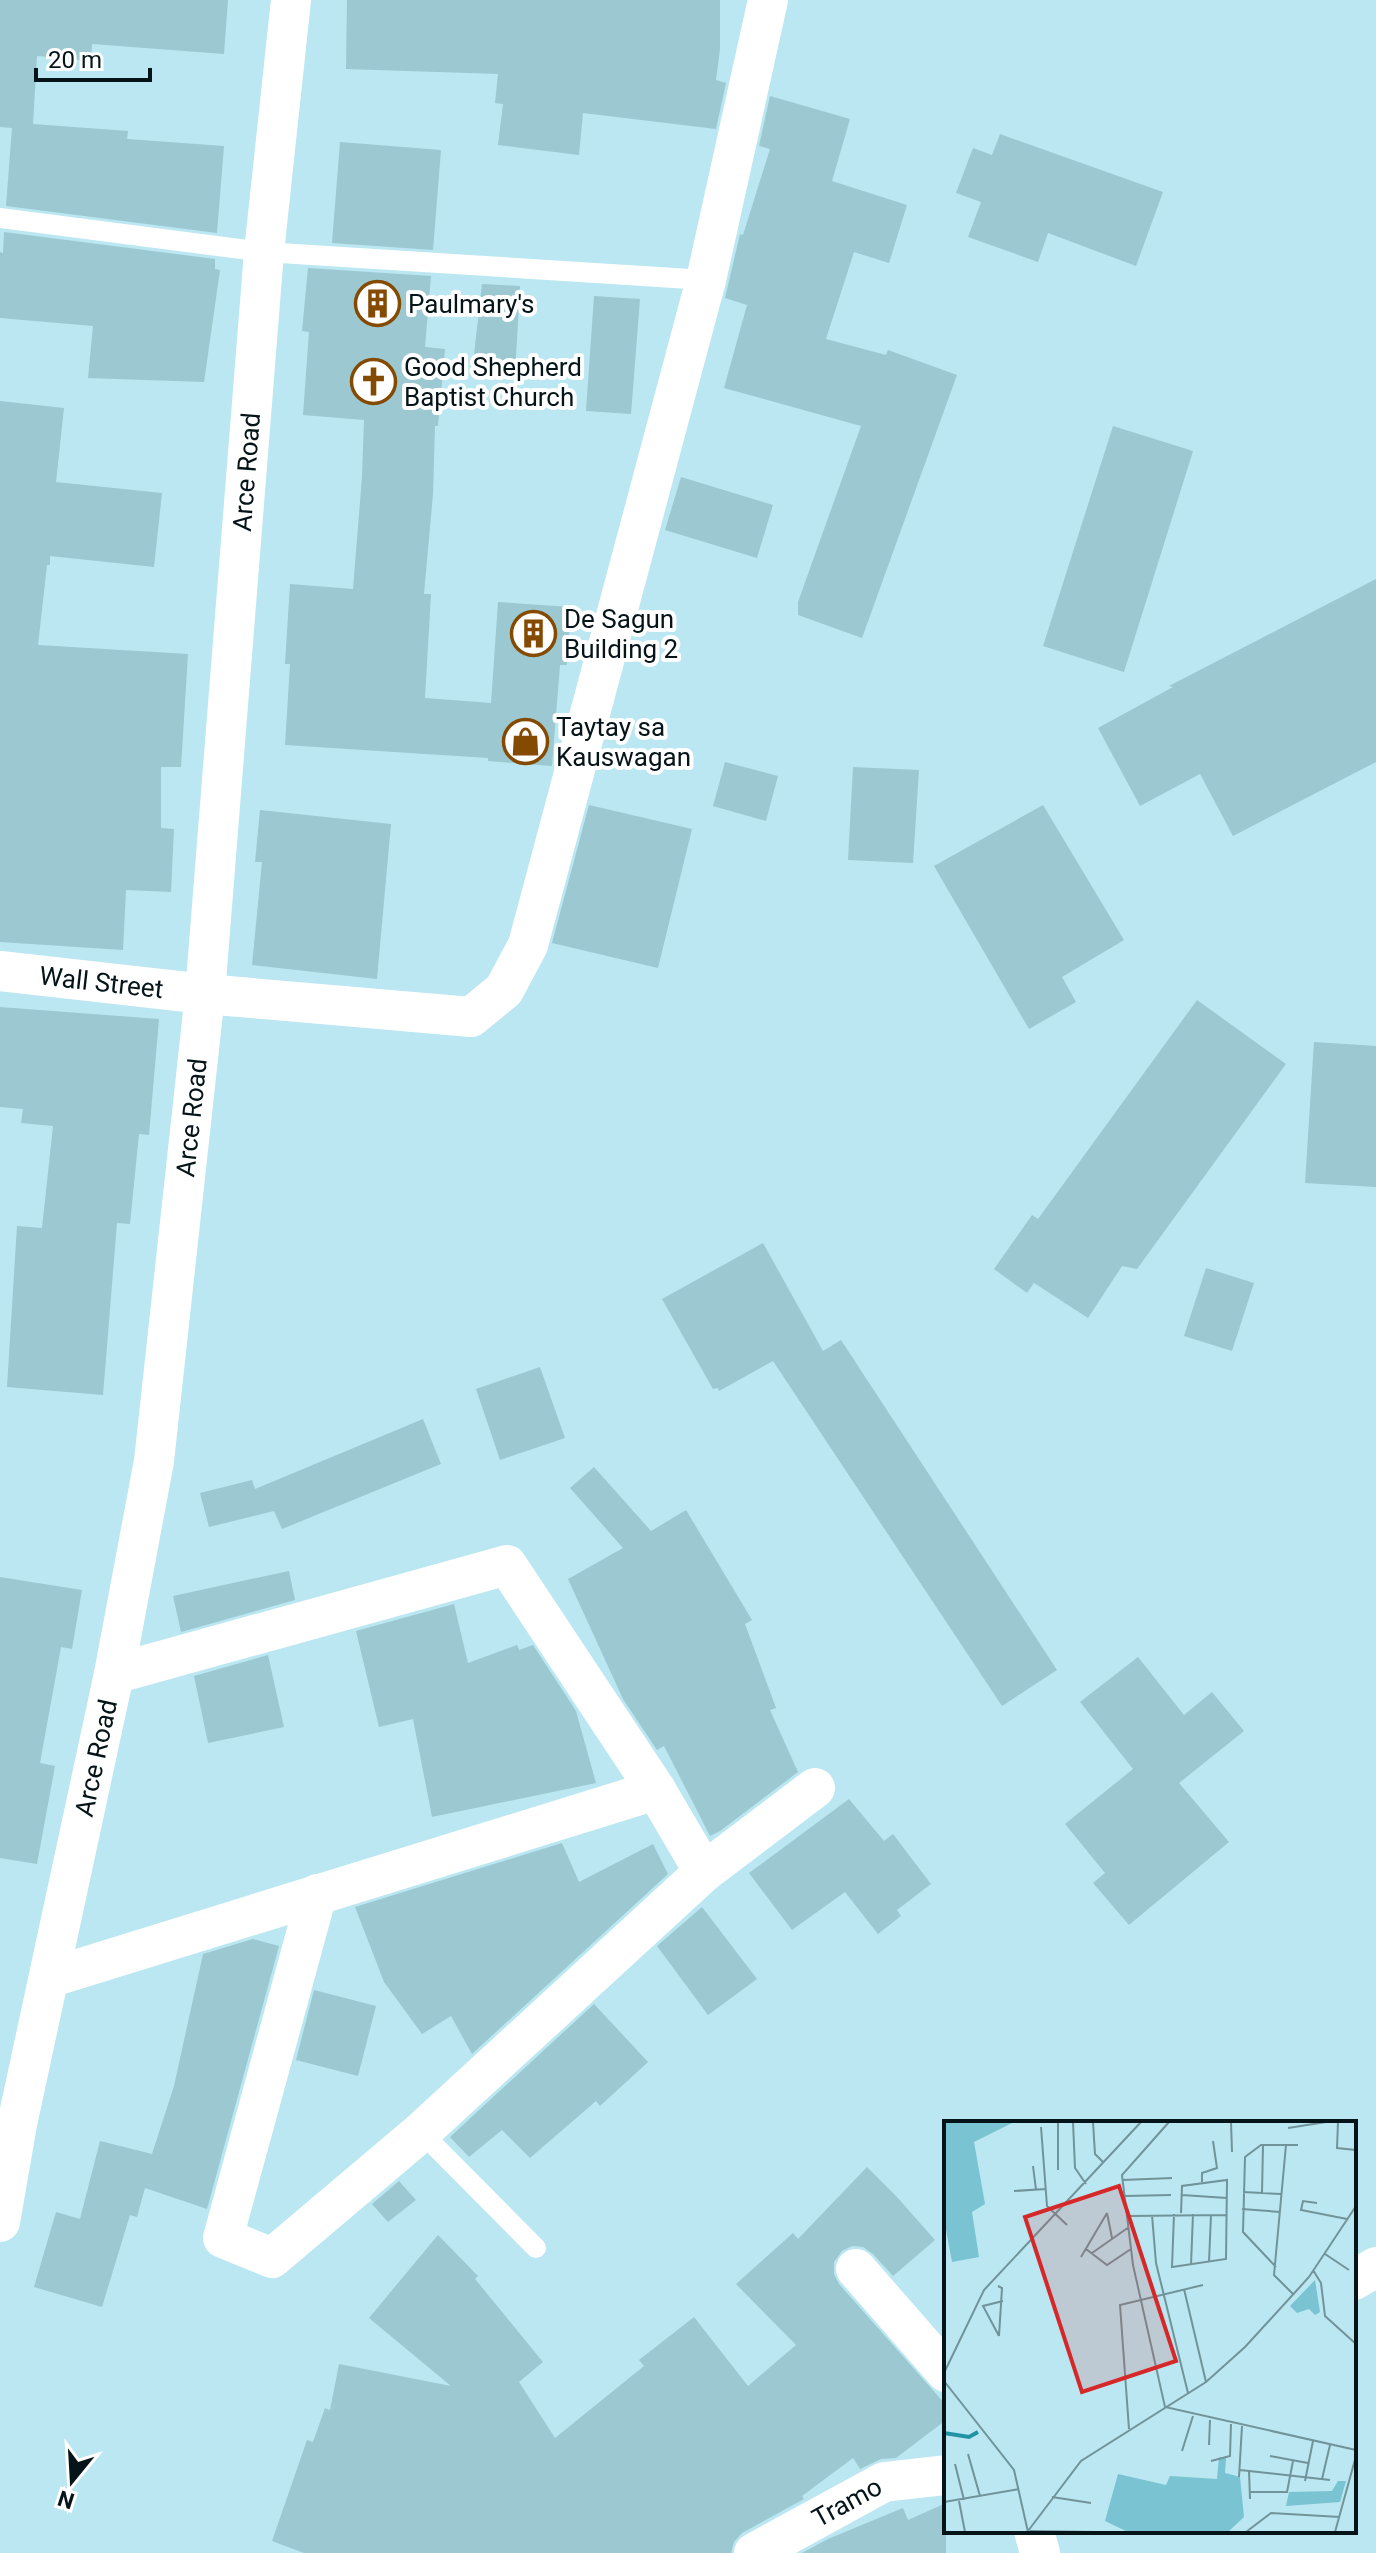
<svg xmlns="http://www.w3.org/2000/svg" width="1376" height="2553" viewBox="0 0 1376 2553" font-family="Roboto,sans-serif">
<rect width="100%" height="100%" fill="#bae7f1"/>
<!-- building -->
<path fill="#9bc8d1" d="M 0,0 L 228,0 L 224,54 L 92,44 L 91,61 L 37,56 L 33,124 L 128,131 L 127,139 L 224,146 L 217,233 L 6,206 L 12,128 L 0,127 Z
M 347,0 L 720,0 L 720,49 L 716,80 L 726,83 L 716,129 L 583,113 L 579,155 L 498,145 L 503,104 L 495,103 L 498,74 L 346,69 Z
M 770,96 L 850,119 L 832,181 L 907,205 L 889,263 L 854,252 L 826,339 L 886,355 L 888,350 L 957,375 L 862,638 L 798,615 L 798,602 L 861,426 L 724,388 L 747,305 L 725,298 L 740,234 L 743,235 L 770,149 L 759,146 Z
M 1000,134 L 1163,192 L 1136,266 L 1048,233 L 1038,262 L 968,237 L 981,202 L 956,193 L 973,148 L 992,155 Z
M 340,142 L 441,150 L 433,250 L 332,243 Z
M 4,232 L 215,259 L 215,269 L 220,270 L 204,382 L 88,378 L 93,326 L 0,318 L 0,252 L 3,253 Z
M 308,268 L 431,276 L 425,347 L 445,349 L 438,426 L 435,426 L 433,494 L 424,594 L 431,594 L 425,698 L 491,703 L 498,602 L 571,607 L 567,665 L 560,665 L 552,766 L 488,761 L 488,758 L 285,745 L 290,664 L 285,664 L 290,584 L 353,589 L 362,477 L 364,420 L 303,415 L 309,332 L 302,331 Z
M 482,284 L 520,286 L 515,375 L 472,372 Z
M 594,296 L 640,299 L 631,414 L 586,411 Z
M 0,401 L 64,408 L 56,482 L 162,493 L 154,567 L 50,556 L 50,565 L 47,565 L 38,645 L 188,654 L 181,767 L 161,767 L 161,828 L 174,829 L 171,892 L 126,890 L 123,950 L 0,942 Z
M 1113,426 L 1193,451 L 1124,672 L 1043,646 Z
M 681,477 L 773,505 L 757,558 L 665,530 Z
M 1376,579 L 1376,762 L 1233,836 L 1200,774 L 1140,806 L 1098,728 L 1173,687 L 1169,686 Z
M 725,762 L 778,776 L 766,821 L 713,806 Z
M 853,767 L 919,770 L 913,863 L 848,860 Z
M 589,805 L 692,829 L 658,968 L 552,943 Z
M 1043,805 L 1124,940 L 1062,977 L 1076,1002 L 1029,1029 L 934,866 Z
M 260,810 L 391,824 L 377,979 L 252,965 L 262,862 L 255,862 Z
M 1197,1000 L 1286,1064 L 1137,1269 L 1122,1266 L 1088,1318 L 1034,1283 L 1027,1293 L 994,1269 L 1032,1215 L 1038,1219 Z
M 0,1007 L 159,1019 L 149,1135 L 139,1134 L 130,1224 L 117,1223 L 103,1395 L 7,1387 L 17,1226 L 42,1228 L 53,1126 L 21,1123 L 23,1109 L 0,1107 Z
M 1314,1042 L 1376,1046 L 1376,1187 L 1305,1183 Z
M 763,1243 L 823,1351 L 841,1340 L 1057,1670 L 1002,1706 L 773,1361 L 719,1391 L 718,1388 L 713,1389 L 662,1299 Z
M 1206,1268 L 1254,1283 L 1232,1351 L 1184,1336 Z
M 540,1367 L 565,1438 L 500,1460 L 476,1389 Z
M 423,1419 L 441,1464 L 282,1529 L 274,1511 L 209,1527 L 200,1493 L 252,1480 L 255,1489 Z
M 594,1467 L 651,1531 L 686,1510 L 752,1620 L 745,1624 L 776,1708 L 770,1710 L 798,1772 L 720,1831 L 710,1836 L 664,1746 L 657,1750 L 623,1699 L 568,1579 L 623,1548 L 570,1488 Z
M 289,1571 L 295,1600 L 181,1632 L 173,1596 Z
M 0,1577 L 82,1590 L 72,1649 L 61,1647 L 40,1763 L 55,1766 L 37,1864 L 0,1858 Z
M 454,1604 L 468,1663 L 517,1645 L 519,1650 L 533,1645 L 576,1711 L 596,1783 L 432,1817 L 413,1719 L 379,1727 L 356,1631 Z
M 268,1655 L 284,1727 L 208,1743 L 194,1676 Z
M 1138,1657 L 1184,1715 L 1212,1692 L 1244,1731 L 1179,1783 L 1229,1842 L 1129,1925 L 1093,1883 L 1105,1873 L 1065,1824 L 1133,1769 L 1080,1702 Z
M 849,1799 L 884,1841 L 893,1834 L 931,1884 L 897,1910 L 901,1916 L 878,1934 L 845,1892 L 792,1930 L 749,1873 Z
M 562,1843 L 579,1882 L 653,1844 L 668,1874 L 472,2054 L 451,2016 L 422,2034 L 384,1982 L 355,1907 Z
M 702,1907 L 757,1979 L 708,2015 L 657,1946 Z
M 253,1939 L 279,1946 L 207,2209 L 145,2188 L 137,2217 L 130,2215 L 102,2307 L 34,2287 L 56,2212 L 80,2219 L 100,2141 L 152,2154 L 174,2086 L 203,1954 Z
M 314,1990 L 376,2006 L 358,2076 L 296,2060 Z
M 594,2004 L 648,2062 L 600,2106 L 596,2101 L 530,2158 L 502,2130 L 469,2157 L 450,2137 Z
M 867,2167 L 897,2197 L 935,2240 L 893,2276 L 873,2254 L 863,2247 L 852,2246 L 842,2251 L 834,2262 L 834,2274 L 839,2284 L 946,2405 L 946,2420 L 896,2458 L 881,2459 L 860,2469 L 853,2458 L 802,2496 L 804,2499 L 742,2533 L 734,2542 L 731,2553 L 304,2553 L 272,2541 L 307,2440 L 313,2442 L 325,2408 L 330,2410 L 339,2364 L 451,2386 L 369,2318 L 438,2235 L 478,2276 L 475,2279 L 543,2362 L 519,2382 L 555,2438 L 644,2366 L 639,2360 L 694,2317 L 748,2386 L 796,2345 L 736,2284 L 793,2233 L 798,2239 Z
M 399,2181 L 416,2200 L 388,2222 L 372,2204 Z
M 946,2503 L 946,2553 L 802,2553 L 828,2539 L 903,2508 L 908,2520 Z"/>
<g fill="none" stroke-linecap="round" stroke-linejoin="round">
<!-- service -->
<path stroke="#fff" stroke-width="20" d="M 0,218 L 264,252 L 706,280
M 421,2132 L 536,2248"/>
<!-- minor -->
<g stroke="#fff" stroke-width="40">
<path id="s1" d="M 0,971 L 205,994 L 471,1017 L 504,990 L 528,945 L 706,280 L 768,0"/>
<path d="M 114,1674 L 507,1565 L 656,1790 L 704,1872"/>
<path d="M 317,1894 L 223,2238 L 272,2258 L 421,2132 L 704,1872 L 815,1788"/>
<path d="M 49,1978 L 656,1790"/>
<path id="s2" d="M 0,2222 L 17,2124 L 114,1674 L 154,1461 L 205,994 L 264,252 L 291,0"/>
<path d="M 856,2269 L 946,2372"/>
<path d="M 1354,2280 L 1376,2267"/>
<path d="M 1034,2531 L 1040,2553"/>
<path id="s3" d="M 754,2553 L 884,2482 L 946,2475"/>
</g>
</g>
<!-- icons -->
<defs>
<symbol id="building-ring" viewBox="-11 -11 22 22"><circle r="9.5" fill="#fff" stroke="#844a00" stroke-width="1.5"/><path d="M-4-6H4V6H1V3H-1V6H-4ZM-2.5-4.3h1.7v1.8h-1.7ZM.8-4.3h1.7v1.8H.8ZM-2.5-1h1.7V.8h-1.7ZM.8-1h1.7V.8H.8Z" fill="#844a00"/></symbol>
<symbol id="church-ring" viewBox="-11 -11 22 22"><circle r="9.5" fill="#fff" stroke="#844a00" stroke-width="1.5"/><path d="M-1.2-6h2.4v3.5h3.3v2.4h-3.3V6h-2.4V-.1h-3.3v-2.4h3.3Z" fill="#844a00"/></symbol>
<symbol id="shop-ring" viewBox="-11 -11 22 22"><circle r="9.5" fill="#fff" stroke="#844a00" stroke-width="1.5"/><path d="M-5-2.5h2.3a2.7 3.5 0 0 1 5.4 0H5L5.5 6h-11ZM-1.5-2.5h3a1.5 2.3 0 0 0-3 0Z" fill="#844a00"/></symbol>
</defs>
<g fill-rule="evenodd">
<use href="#building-ring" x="352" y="278" width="51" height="51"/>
<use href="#church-ring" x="348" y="356" width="51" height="51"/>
<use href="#building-ring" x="508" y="608" width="51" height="51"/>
<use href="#shop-ring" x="500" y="716" width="51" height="51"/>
</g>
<g text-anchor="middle" stroke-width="8" stroke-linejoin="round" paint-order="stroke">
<!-- poi labels -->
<g font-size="26" fill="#041418" stroke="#fff" text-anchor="start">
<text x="408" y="313">Paulmary's</text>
<text x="404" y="376">Good Shepherd<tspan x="404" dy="30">Baptist Church</tspan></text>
<text x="564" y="628">De Sagun<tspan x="564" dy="30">Building 2</tspan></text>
<text x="556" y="736">Taytay sa<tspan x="556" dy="30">Kauswagan</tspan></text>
</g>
<!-- street labels -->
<g font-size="26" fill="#041418" stroke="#fff">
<text dy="9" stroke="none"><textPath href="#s2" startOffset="1770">Arce Road</textPath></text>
<text dy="9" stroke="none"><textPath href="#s1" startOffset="102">Wall Street</textPath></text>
<text dy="9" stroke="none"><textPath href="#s2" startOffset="1122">Arce Road</textPath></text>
<text dy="9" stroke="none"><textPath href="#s2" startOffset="474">Arce Road</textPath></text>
<text dy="9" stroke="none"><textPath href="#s3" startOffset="106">Tramo</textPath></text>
</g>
</g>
<!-- overview -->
<g transform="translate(944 2121)">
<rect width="412" height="412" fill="#bae7f1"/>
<path d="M 0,1 L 70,1 L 30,21 L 41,83 L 28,91 L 35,136 L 8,141 L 0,98 ZM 371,159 L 376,191 L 371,194 L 365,188 L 353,192 L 346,185 ZM 275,336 L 282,337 L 281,352 L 296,356 L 300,396 L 284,411 L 184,411 L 161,400 L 174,353 L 222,364 L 226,355 L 273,358 ZM 394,360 L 402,360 L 396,381 L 342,385 L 345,371 L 388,370 Z" fill="#79c3d2"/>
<path fill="none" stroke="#2292a6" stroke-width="4" d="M 0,312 L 25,316 L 34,311"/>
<path fill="none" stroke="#71939a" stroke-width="2" d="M 114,1 L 114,49M 129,1 L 131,47 L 142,63M 149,1 L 151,33 L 160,42M 225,1 L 178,54 L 189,144 L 221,286 L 412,329M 287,1 L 288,31M 394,1 L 393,27 L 412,29M 97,6 L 103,85 L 123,104M 344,7 L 382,1M 342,24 L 330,154 L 350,174M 89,45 L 92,69M 179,59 L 228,57M 258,61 L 258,52 L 273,47 L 269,20M 70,70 L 102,68M 299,71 L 337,73M 318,72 L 319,24M 238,74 L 283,77M 181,75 L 227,74M 373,82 L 359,80 L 357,89 L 403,98M 298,88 L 336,91M 163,92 L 168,117M 230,93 L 228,146 L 282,138 L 283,59 L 238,65 L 237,92M 208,94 L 212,142 L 244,272M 184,95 L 283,94M 142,128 L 163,144 L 187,128M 148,132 L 185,106M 381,133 L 405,149M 137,136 L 163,92M 265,141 L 267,94M 247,144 L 249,93M 332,146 L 299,111 L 301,36 L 317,24 L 354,24M 369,149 L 377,162 L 381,195 L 412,223M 54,165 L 58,167 L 55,215M 240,168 L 262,261M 55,215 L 39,185 L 59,180M 0,252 L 40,169 L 197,1M 0,260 L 70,349 L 84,411M 185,308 L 176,184 L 259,164M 265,324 L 266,299M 238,330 L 249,295M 24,333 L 36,375M 326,335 L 364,342M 267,340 L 286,335 L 287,303M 11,343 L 20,379M 296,349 L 386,359M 305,350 L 306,378M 295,356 L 298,305M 378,358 L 386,324M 361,360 L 369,320M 305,371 L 343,371 L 349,340M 108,376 L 147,382M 15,380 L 21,411M 0,381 L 75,368M 84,410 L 137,340 L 262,261 L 301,226 L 365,156 L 412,85M 86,410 L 152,411M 302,411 L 327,392 L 396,396M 391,411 L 412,335"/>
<path fill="#d62828" fill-opacity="0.15" stroke="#d62828" stroke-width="4" d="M 175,65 L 232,240 L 138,271 L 81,96 Z"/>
<rect width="412" height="412" fill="none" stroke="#041418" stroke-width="4"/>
</g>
<!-- north arrow -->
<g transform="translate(72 2481) rotate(198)" stroke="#ffffff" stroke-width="6" paint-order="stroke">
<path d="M0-6L14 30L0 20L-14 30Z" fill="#041418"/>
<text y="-12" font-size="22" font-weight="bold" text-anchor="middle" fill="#041418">N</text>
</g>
<!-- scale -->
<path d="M36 68v12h114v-12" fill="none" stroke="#041418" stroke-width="4"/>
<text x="48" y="68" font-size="24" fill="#041418" stroke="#ffffff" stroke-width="6" paint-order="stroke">20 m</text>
</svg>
